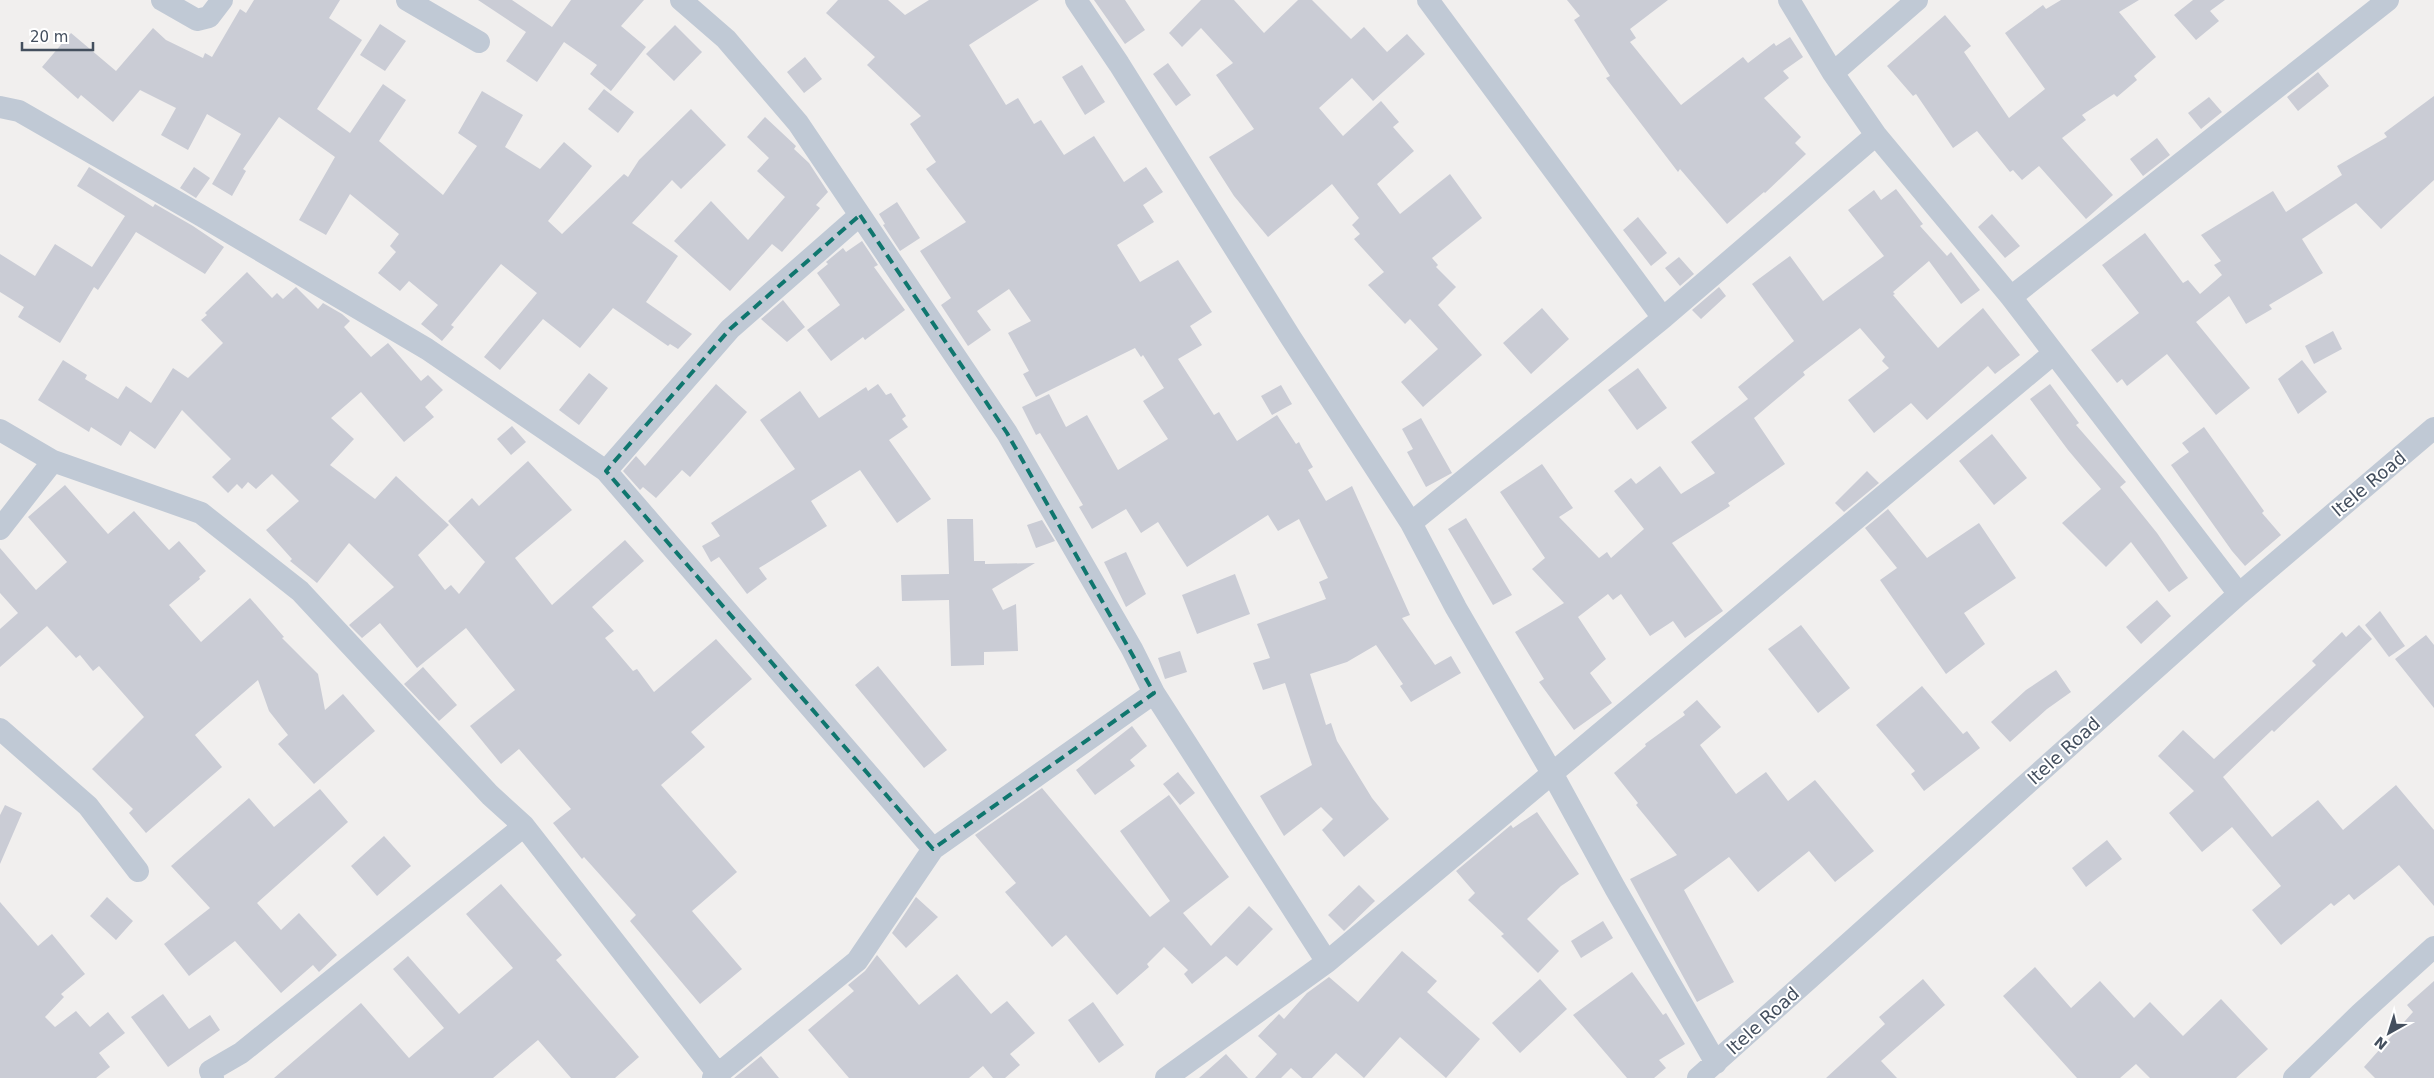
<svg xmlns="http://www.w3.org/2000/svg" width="2434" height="1078" viewBox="0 0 2434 1078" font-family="'DejaVu Sans',sans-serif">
<rect width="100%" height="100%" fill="#f1efee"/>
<!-- building -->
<path fill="#caccd5" d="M 254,0 L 340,0 L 329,18 L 362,40 L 317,109 L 350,133 L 383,84 L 406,100 L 379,141 L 443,195 L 477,146 L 458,133 L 482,91 L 523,115 L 505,147 L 540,169 L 564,142 L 592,166 L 548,221 L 562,234 L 624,174 L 628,177 L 639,160 L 691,109 L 726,145 L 681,189 L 672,180 L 632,223 L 678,256 L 646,302 L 692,334 L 678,349 L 670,344 L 668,346 L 613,308 L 580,348 L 543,319 L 500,370 L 484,357 L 537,293 L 501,264 L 451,325 L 454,327 L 442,341 L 421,324 L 438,305 L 409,281 L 400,291 L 378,273 L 396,252 L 390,246 L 399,234 L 350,194 L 326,235 L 299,220 L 335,157 L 279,117 L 243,169 L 246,171 L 232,196 L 212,184 L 241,134 L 207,114 L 188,150 L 161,135 L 176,108 L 140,90 L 113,122 L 81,95 L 78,99 L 42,67 L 71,33 L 116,71 L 153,28 L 166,40 L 203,58 L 205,53 L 212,57 L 240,9 L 246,13 Z
M 478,0 L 512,0 L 552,27 L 571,0 L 644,0 L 621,26 L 646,47 L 611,91 L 590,74 L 597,65 L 564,42 L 537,82 L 506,61 L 526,32 Z
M 838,0 L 888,0 L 905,15 L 929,0 L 1039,0 L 969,45 L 1006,105 L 1018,98 L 1034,124 L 1041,120 L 1064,155 L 1094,136 L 1124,182 L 1146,167 L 1163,192 L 1143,205 L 1154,222 L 1117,245 L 1140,282 L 1178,260 L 1212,312 L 1190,326 L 1202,345 L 1178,359 L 1214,415 L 1219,412 L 1237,441 L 1277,415 L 1296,444 L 1299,442 L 1302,448 L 1313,467 L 1308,470 L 1326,501 L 1352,486 L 1410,615 L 1402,618 L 1435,665 L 1451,656 L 1461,673 L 1411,702 L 1400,686 L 1403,684 L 1376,645 L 1347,662 L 1310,674 L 1326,725 L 1331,723 L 1337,741 L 1372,798 L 1389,819 L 1344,857 L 1322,830 L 1333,819 L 1321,807 L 1284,836 L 1260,796 L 1312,765 L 1285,683 L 1263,690 L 1253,663 L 1270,658 L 1257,624 L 1326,599 L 1319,582 L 1328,578 L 1299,519 L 1278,531 L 1268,515 L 1187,567 L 1158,522 L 1141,533 L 1126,509 L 1092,529 L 1079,507 L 1083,505 L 1040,433 L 1036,435 L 1022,407 L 1049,394 L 1066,427 L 1087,415 L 1118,470 L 1168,439 L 1143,401 L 1164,388 L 1143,355 L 1141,357 L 1135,348 L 1036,397 L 1023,374 L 1029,371 L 1008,333 L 1031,321 L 1009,289 L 977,311 L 991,330 L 968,346 L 941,305 L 951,298 L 920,251 L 966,222 L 926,169 L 936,162 L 910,124 L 921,116 L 867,65 L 875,57 L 826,13 Z
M 1094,0 L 1125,0 L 1145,30 L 1125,44 Z
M 1201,0 L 1234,0 L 1264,33 L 1298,0 L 1312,0 L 1351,39 L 1364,27 L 1387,52 L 1407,34 L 1425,54 L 1373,101 L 1352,78 L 1319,108 L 1343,136 L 1381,101 L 1399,122 L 1393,127 L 1414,151 L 1377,184 L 1400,214 L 1450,174 L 1482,218 L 1432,258 L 1438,265 L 1436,267 L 1456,287 L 1438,305 L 1482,355 L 1423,407 L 1401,382 L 1438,349 L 1410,319 L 1405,324 L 1368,285 L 1384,272 L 1354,239 L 1360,234 L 1352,225 L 1359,218 L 1332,184 L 1268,237 L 1234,196 L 1209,157 L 1254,129 L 1216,75 L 1233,63 L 1201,28 L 1182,47 L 1169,33 Z
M 1567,0 L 1668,0 L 1630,29 L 1636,38 L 1630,42 L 1681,105 L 1743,57 L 1748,63 L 1774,43 L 1776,46 L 1790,37 L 1803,57 L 1783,71 L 1789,78 L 1764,98 L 1801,137 L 1795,143 L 1806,154 L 1765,193 L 1764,192 L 1727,224 L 1680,169 L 1678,172 L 1606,78 L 1610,76 L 1574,20 L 1580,16 Z
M 2061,0 L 2139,0 L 2119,12 L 2156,57 L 2134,76 L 2137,80 L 2117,97 L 2114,94 L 2082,115 L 2086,120 L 2062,138 L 2113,195 L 2086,219 L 2039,166 L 2022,180 L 2013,170 L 2010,172 L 1977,131 L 1953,148 L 1916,94 L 1913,96 L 1887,66 L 1945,15 L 1971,46 L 1964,52 L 2009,118 L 2045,89 L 2005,33 L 2043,5 L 2046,9 Z
M 2193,0 L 2225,0 L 2210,11 L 2219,21 L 2196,40 L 2174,15 Z
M 380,24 L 406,41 L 385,71 L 360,55 Z
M 675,25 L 702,52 L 674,81 L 646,54 Z
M 805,57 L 822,79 L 804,93 L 787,72 Z
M 1168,63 L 1191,95 L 1176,106 L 1153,74 Z
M 1082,65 L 1105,102 L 1085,115 L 1062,77 Z
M 2318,72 L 2329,86 L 2298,111 L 2287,97 Z
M 604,89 L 634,112 L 618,133 L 588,109 Z
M 2434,96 L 2434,180 L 2381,229 L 2356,203 L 2302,239 L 2323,273 L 2269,305 L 2272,309 L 2246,324 L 2229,296 L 2196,322 L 2250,388 L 2216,415 L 2167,354 L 2127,386 L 2122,379 L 2117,383 L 2091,350 L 2139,313 L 2102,265 L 2145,233 L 2183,283 L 2188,280 L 2200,294 L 2222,275 L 2214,265 L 2221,261 L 2201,235 L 2273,191 L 2286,212 L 2342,175 L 2337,166 L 2387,137 L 2384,133 Z
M 2209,97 L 2222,112 L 2201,129 L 2188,113 Z
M 765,117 L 796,146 L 794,149 L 809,163 L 828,192 L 816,205 L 820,208 L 782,252 L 772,244 L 730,291 L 674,241 L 711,201 L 748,240 L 785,197 L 757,171 L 769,158 L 747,137 Z
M 2157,138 L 2170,155 L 2143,176 L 2130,159 Z
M 89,167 L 153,207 L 155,204 L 193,226 L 224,247 L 205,274 L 136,232 L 98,290 L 94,287 L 60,343 L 18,317 L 24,307 L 0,292 L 0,254 L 35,276 L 55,244 L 92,267 L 125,216 L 77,186 Z
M 194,167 L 210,178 L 196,198 L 180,188 Z
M 1896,189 L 1923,224 L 1920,226 L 1947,256 L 1951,252 L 1980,290 L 1961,304 L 1929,261 L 1893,292 L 1895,294 L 1893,295 L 1938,348 L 1983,308 L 2020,355 L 1995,374 L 1988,366 L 1927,420 L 1911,403 L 1874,433 L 1848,400 L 1889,368 L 1882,361 L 1885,357 L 1860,328 L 1803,372 L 1805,375 L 1754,418 L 1785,464 L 1728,503 L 1730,506 L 1672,543 L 1723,611 L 1685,638 L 1673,621 L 1650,636 L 1621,594 L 1613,600 L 1608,594 L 1578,617 L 1606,659 L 1590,673 L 1612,703 L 1574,730 L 1539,682 L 1544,679 L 1515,632 L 1564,603 L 1532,569 L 1545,558 L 1500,492 L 1542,464 L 1573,508 L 1559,517 L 1599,558 L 1607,552 L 1611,558 L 1644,529 L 1614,491 L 1631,478 L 1636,484 L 1660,466 L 1681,494 L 1715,473 L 1691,442 L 1748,399 L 1738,387 L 1794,341 L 1752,284 L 1790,256 L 1823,301 L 1884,256 L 1848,210 L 1874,190 L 1881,200 Z
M 897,202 L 920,238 L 900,251 L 883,225 L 885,224 L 879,214 Z
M 1992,214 L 2020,246 L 2005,258 L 1978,227 Z
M 1638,217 L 1667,253 L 1651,266 L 1623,230 Z
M 862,241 L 878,265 L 874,267 L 905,310 L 865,340 L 863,337 L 831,361 L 807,330 L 840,305 L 817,273 L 828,264 L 826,262 L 838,252 L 843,248 L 846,252 Z
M 1679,257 L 1694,274 L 1680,286 L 1665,268 Z
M 247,272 L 272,298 L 277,293 L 283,299 L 296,287 L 318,309 L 323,303 L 342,314 L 350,321 L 344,327 L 371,357 L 388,343 L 421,381 L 428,375 L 443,390 L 425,407 L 434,417 L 404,442 L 361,392 L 331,418 L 354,439 L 330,465 L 375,499 L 396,476 L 449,525 L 418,555 L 445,590 L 451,585 L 459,594 L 485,562 L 448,521 L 472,498 L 479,506 L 528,461 L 572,510 L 515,558 L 552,605 L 625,540 L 644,561 L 592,607 L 614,631 L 605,638 L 633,671 L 637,669 L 654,692 L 716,639 L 752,679 L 691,732 L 705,747 L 661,785 L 737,872 L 692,911 L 742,969 L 700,1004 L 630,921 L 636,915 L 584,857 L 582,859 L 553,823 L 571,809 L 519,749 L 501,764 L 470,726 L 515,690 L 466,628 L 417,668 L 380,623 L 362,638 L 349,625 L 394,587 L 349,543 L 317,583 L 290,561 L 292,559 L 266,530 L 299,501 L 272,474 L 256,489 L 248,482 L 242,489 L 237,484 L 228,493 L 212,477 L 231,459 L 182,410 L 155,449 L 130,431 L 121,446 L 91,427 L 89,432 L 38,400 L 63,360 L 87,375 L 85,379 L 118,399 L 126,386 L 151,403 L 173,368 L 188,378 L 223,343 L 201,320 L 207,315 L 205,313 Z
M 1719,287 L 1726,296 L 1701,319 L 1692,310 Z
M 783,300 L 805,327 L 787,342 L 761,319 Z
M 1542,308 L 1569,339 L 1531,374 L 1503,343 Z
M 2333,331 L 2342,349 L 2314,364 L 2305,346 Z
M 2302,360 L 2327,392 L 2298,414 L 2278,379 Z
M 1638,368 L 1667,408 L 1637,430 L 1608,390 Z
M 589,373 L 608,388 L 579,425 L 559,410 Z
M 716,384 L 747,412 L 690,477 L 682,470 L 656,498 L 643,487 L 640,490 L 623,471 L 636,456 L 645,466 Z
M 878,384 L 886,395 L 891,393 L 906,416 L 902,419 L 908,427 L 889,440 L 931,499 L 897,523 L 860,470 L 811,501 L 827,526 L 759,568 L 767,579 L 747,594 L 719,557 L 711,562 L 702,546 L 720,536 L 711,523 L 795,469 L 760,420 L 800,391 L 819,418 L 866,387 L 868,391 Z
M 2050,384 L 2079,423 L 2076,425 L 2126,482 L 2120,487 L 2157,533 L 2188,578 L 2169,592 L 2131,542 L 2106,567 L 2062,523 L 2101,489 L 2068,450 L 2030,399 Z
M 1281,385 L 1292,404 L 1272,415 L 1261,396 Z
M 1421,418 L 1452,473 L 1426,487 L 1407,452 L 1413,449 L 1402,429 Z
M 512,426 L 526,442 L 511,455 L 497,439 Z
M 2204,427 L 2264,511 L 2262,513 L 2281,535 L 2245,566 L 2232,551 L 2171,465 L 2189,452 L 2182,443 Z
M 1992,434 L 2027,478 L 1994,505 L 1959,461 Z
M 1867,471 L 1879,483 L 1844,512 L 1835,503 Z
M 65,485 L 108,534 L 134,511 L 169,550 L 179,541 L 206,571 L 199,577 L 200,579 L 169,605 L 201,642 L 250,598 L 284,637 L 282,638 L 318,674 L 325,710 L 343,694 L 375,731 L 314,784 L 278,744 L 288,735 L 269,711 L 258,680 L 195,735 L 222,767 L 146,833 L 129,813 L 133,809 L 92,769 L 144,717 L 99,666 L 93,671 L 80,655 L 76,658 L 47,626 L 0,667 L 0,629 L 18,613 L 0,593 L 0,548 L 36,590 L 67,562 L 28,517 Z
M 1888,509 L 1927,558 L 1979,523 L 2016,578 L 1964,613 L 1985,644 L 1946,674 L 1880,580 L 1897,568 L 1865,528 Z
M 1466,518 L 1512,595 L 1493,605 L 1448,529 Z
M 947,519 L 973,519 L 974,561 L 985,561 L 985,564 L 1035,563 L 992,589 L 1003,610 L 1016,604 L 1018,651 L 984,652 L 984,665 L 951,666 L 949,600 L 902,601 L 901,575 L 949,574 Z
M 1042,520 L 1055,541 L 1036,548 L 1027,525 Z
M 1126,552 L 1146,594 L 1126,607 L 1104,562 Z
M 1235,574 L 1250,614 L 1197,634 L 1182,595 Z
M 2157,600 L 2171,616 L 2141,644 L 2126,627 Z
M 2380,611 L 2405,646 L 2389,657 L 2365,625 Z
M 1801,625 L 1850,688 L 1818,713 L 1768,649 Z
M 2359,625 L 2372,639 L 2274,732 L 2272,730 L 2223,777 L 2272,837 L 2318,800 L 2343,830 L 2396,785 L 2434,830 L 2434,906 L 2399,865 L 2354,900 L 2349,894 L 2334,906 L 2331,903 L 2281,945 L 2252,910 L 2281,886 L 2232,827 L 2202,852 L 2169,813 L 2194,791 L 2158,756 L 2183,730 L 2214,759 L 2316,665 L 2312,661 L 2342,632 L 2346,637 Z
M 2426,635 L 2434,645 L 2434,708 L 2395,659 Z
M 1180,651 L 1187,672 L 1165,679 L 1158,658 Z
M 878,666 L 947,750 L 924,768 L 855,685 Z
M 423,667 L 457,705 L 439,721 L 404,684 Z
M 2056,670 L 2071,692 L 2047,709 L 2010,742 L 1991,722 L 2026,690 Z
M 1922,686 L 1963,734 L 1967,731 L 1980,748 L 1924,791 L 1911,774 L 1915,771 L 1876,725 Z
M 1697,700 L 1721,727 L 1700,745 L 1736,794 L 1766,772 L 1788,801 L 1815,780 L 1874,851 L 1835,882 L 1809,851 L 1758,892 L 1729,857 L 1684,890 L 1734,982 L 1697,1002 L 1630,879 L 1677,855 L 1636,805 L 1638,803 L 1614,773 L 1646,746 L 1645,744 L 1685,715 L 1683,712 Z
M 1132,726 L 1147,746 L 1130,760 L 1135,766 L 1095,795 L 1076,770 Z
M 1178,772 L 1195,793 L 1180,805 L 1163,784 Z
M 1042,788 L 1150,917 L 1170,901 L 1120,831 L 1169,795 L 1229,877 L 1183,913 L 1211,946 L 1249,906 L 1273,929 L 1237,966 L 1226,956 L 1192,984 L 1184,974 L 1188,970 L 1164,947 L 1147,964 L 1149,967 L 1117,995 L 1066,935 L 1052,947 L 1005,892 L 1016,883 L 975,835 Z
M 320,789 L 348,822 L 257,903 L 281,930 L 299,913 L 337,955 L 319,972 L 313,965 L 281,993 L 235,941 L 189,976 L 164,944 L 210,908 L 171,866 L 249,798 L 274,827 Z
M 5,805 L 22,813 L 0,864 L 0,815 Z
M 1537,812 L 1579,874 L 1561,886 L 1527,919 L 1559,951 L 1538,973 L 1501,936 L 1504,934 L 1468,900 L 1475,893 L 1456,871 L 1511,825 L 1513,828 Z
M 384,836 L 411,866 L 377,896 L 351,866 Z
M 2107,840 L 2122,859 L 2086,887 L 2072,868 Z
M 501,884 L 562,955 L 556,960 L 639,1057 L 615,1078 L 571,1078 L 538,1040 L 493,1078 L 274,1078 L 361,1003 L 409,1058 L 444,1028 L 393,969 L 408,956 L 459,1014 L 513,968 L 466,914 Z
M 1359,885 L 1375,901 L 1344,931 L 1328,915 Z
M 107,897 L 133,921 L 116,940 L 90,916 Z
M 916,897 L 938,917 L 906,948 L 892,933 Z
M 0,902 L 38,946 L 52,934 L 85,974 L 61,994 L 64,997 L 45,1017 L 55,1027 L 76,1011 L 90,1027 L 108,1012 L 125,1033 L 99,1053 L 110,1067 L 96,1078 L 0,1078 Z
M 1603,921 L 1613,938 L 1581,958 L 1571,941 Z
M 1402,951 L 1437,981 L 1427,992 L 1480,1039 L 1446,1078 L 1400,1037 L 1364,1078 L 1336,1053 L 1312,1078 L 1302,1078 L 1291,1068 L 1281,1078 L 1255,1078 L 1277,1054 L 1258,1036 L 1279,1014 L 1284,1019 L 1307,993 L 1329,977 L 1358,1002 Z
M 877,955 L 919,1005 L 957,974 L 991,1014 L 1007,1001 L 1035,1033 L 1010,1054 L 1020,1065 L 1005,1078 L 993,1078 L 983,1066 L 969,1078 L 849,1078 L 808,1030 L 854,991 L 848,985 L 865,971 Z
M 2035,967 L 2071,1008 L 2100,981 L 2134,1018 L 2150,1002 L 2183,1036 L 2221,999 L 2268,1049 L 2236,1078 L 2150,1078 L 2136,1064 L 2120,1078 L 2077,1078 L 2003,996 Z
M 1632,972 L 1663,1015 L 1666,1013 L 1685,1044 L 1659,1060 L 1666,1068 L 1654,1078 L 1627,1078 L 1573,1015 Z
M 1540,979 L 1567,1009 L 1520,1053 L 1492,1023 Z
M 1923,979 L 1945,1005 L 1881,1061 L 1897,1078 L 1826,1078 L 1885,1024 L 1879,1017 Z
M 2434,981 L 2434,1078 L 2375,1078 L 2364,1067 L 2413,1012 L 2407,1005 Z
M 163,994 L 189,1029 L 210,1015 L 220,1030 L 168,1067 L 131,1017 Z
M 1093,1002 L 1124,1045 L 1099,1063 L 1068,1020 Z
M 1226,1054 L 1248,1078 L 1199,1078 Z
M 761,1056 L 779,1078 L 734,1078 Z"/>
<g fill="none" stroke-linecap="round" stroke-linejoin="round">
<!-- minor -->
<path stroke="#c0c9d5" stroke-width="22" d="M 162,0 L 197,20 L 209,17 L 222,0
M 407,0 L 479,42
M 681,0 L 726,39 L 798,123 L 1007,433 L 1132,649 L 1154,693 L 1327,962
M 1076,0 L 1119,64 L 1291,338 L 1411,523 L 1456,608 L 1552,773 L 1615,888 L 1716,1063
M 1428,0 L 1663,318
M 1789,0 L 1833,73 L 1876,135 L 2011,297 L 2239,594
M 1833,73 L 1917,0
M 0,107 L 19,111 L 200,215 L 427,349 L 606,471 L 933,849
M 2011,297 L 2388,0
M 0,430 L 53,461 L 201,513 L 300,591 L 490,795 L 524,826 L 718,1074
M 606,471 L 730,329 L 860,215
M 1411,523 L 1663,318 L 1876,135
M 0,529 L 53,461
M 0,729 L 88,806 L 138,871
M 213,1078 L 210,1071 L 241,1053 L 524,826
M 713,1078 L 857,961 L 933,849 L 1154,693
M 1166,1078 L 1327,962 L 2054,353
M 1698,1078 L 2239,594 L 2434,428
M 2294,1078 L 2360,1014 L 2434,947"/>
</g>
<!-- marked area -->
<path fill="none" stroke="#0f766e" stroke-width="4" stroke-dasharray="10 6" stroke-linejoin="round" d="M 860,215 L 1007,433 L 1154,693 L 933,849 L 606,471 L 730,329 Z"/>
<g text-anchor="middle" stroke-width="4" stroke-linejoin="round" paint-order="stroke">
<!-- street labels -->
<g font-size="18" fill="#444f5e" stroke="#fff">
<text transform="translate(2369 484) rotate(-40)" y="6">Itele Road</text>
<text transform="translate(2064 751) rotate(-42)" y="6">Itele Road</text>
<text transform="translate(1763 1021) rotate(-42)" y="6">Itele Road</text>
</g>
</g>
<!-- north arrow -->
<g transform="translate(2389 1033) rotate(219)" stroke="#ffffff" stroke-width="4" paint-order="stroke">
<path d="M0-4L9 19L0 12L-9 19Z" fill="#444f5e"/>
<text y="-8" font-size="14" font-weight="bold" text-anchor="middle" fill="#444f5e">N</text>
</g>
<!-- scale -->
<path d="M22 42v8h71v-8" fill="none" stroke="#444f5e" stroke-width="2.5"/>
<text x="30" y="42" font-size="15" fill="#444f5e" stroke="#ffffff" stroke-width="4" paint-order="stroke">20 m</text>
</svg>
